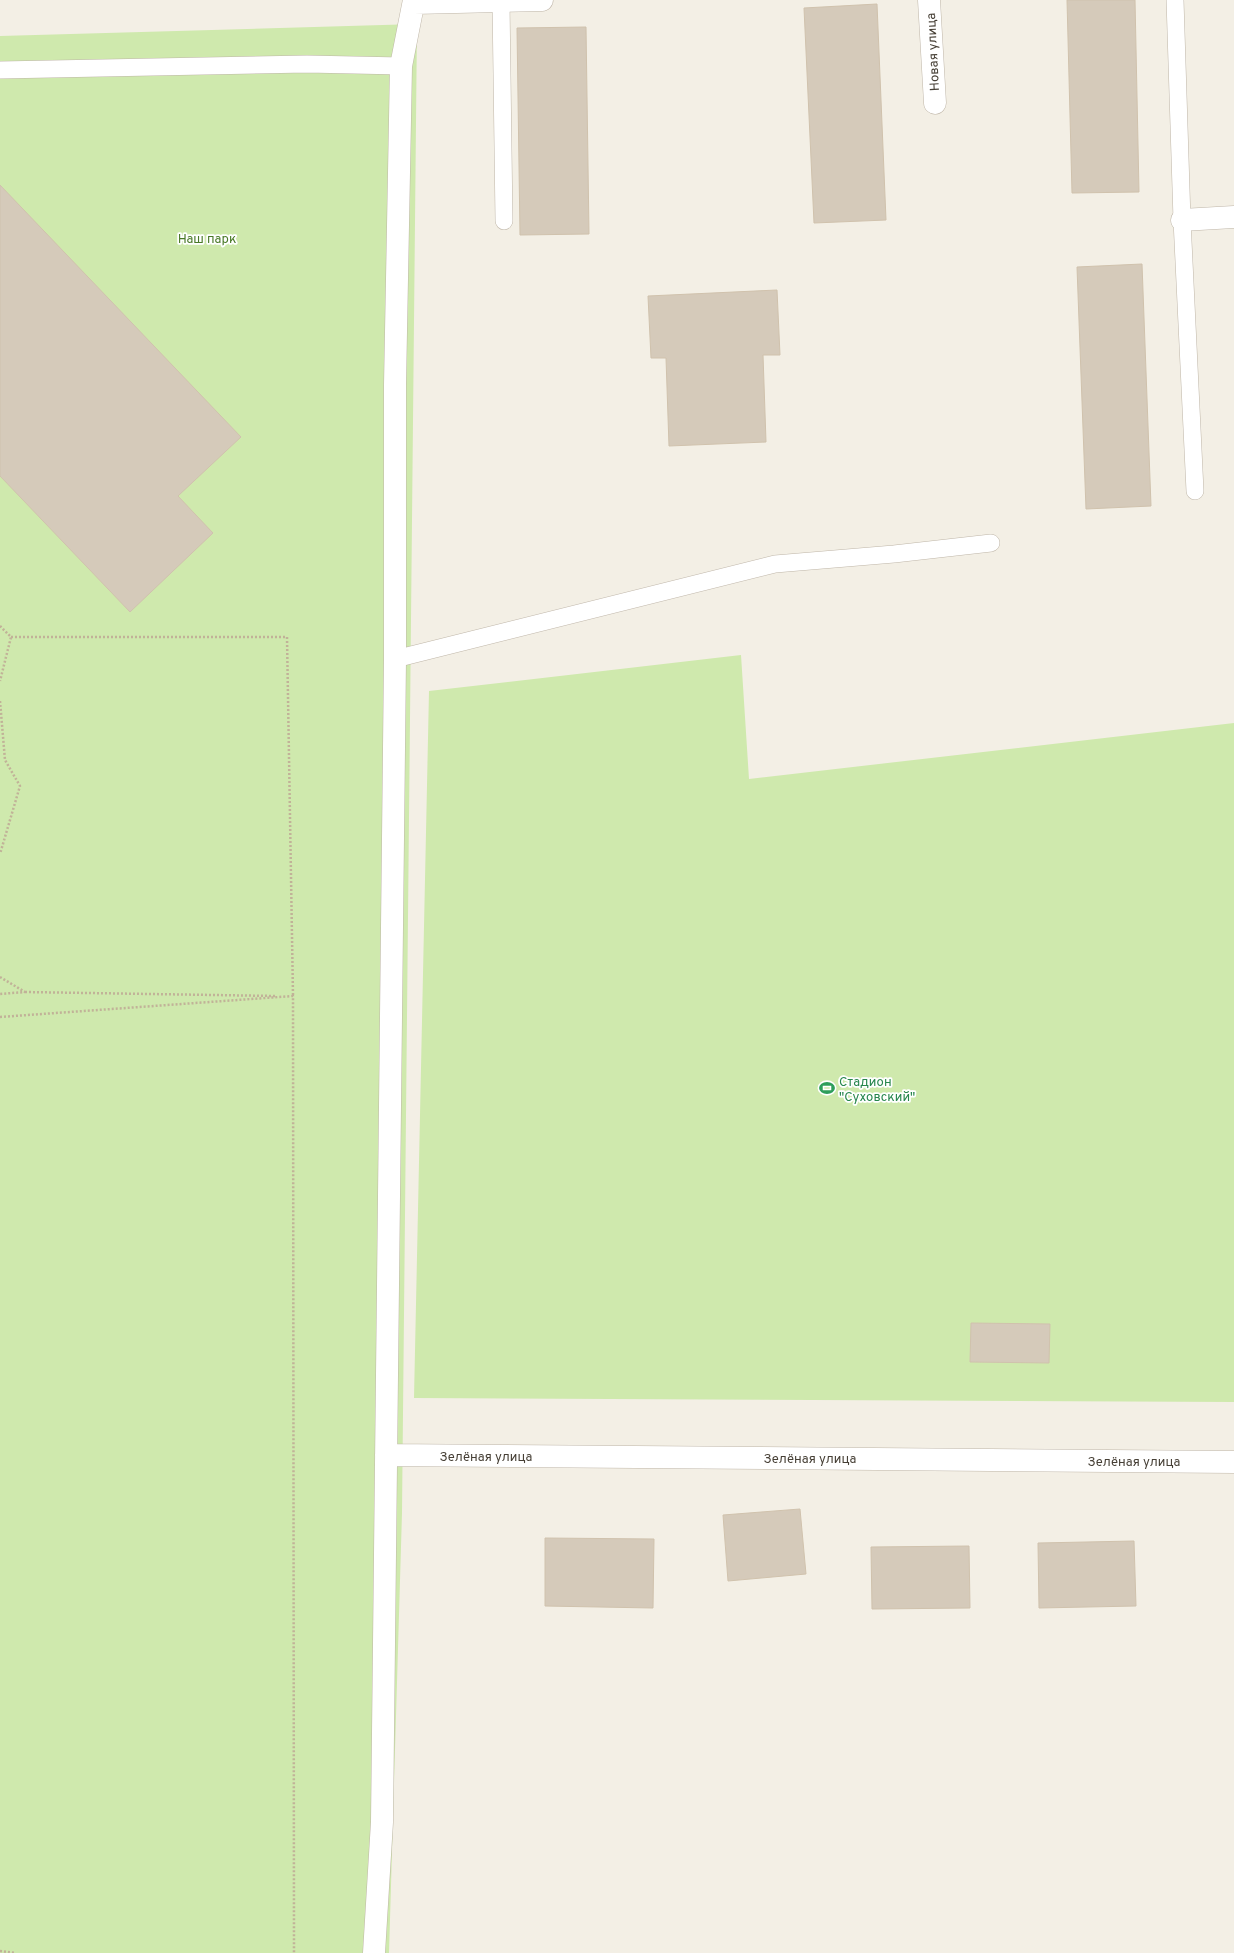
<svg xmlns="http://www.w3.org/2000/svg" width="1234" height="1953" viewBox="0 0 1234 1953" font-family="Overpass,sans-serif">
<rect width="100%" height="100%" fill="#f3efe5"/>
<!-- green -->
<path fill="#cfe9ad" d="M 417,24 L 402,1513 L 389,1953 L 0,1953 L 0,36 Z
M 741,655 L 749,779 L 1234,723 L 1234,1402 L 414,1398 L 429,691 Z"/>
<!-- building -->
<path fill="#d5caba" stroke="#d0c2ad" d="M 1067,0 L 1135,0 L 1139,192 L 1072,193 Z
M 877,4 L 886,220 L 814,223 L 804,8 Z
M 586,27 L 589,234 L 520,235 L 517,28 Z
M 0,185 L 241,437 L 178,496 L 213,533 L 130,612 L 0,476 Z
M 1142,264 L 1151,506 L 1086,509 L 1077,267 Z
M 777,290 L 780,355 L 763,355 L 766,442 L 669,446 L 666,358 L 651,358 L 648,296 Z
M 971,1323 L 1050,1324 L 1049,1363 L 970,1362 Z
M 800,1509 L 806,1574 L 728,1581 L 723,1515 Z
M 545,1538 L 654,1539 L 653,1608 L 545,1606 Z
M 1134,1541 L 1136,1606 L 1039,1608 L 1038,1543 Z
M 969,1546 L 970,1608 L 872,1609 L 871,1547 Z"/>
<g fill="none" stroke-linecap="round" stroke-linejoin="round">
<defs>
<path id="service" d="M 1175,0 L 1182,220 L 1195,491
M 501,2 L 504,221
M 0,70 L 307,64 L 401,66
M 395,659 L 775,564 L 894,554 L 991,543"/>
<path id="minor" d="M 929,0 L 935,103
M 414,3 L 542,0
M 1182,220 L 1234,217
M 386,1455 L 1234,1462
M 374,1953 L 382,1822 L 395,659 L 395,385 L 401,66 L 414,0"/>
</defs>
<!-- service casing -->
<use href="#service" stroke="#bfb6a8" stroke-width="18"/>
<!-- minor casing -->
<use href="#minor" stroke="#bfb6a8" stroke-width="23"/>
<!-- path -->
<path stroke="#c1b298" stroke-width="2.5" stroke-dasharray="2 2" stroke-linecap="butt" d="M 0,626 L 11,637 L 0,681
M 11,637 L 287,637 L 293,996
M 0,701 L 5,760 L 20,786 L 0,854
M 0,977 L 25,992 L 0,994
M 25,992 L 276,996
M 0,1017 L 293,996 L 294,1953
M 0,1951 L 15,1953"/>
<!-- service -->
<use href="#service" stroke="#fff" stroke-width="17"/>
<!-- minor -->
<use href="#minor" stroke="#fff" stroke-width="22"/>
</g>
<!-- icons -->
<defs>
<symbol id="stadium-bare" viewBox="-9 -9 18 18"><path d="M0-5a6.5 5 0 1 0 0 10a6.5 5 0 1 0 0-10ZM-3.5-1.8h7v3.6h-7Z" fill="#2e9e5b" stroke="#fff" stroke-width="2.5" paint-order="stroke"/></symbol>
</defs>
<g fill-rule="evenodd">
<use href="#stadium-bare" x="816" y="1077" width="22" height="22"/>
</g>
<g text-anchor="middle" stroke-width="3.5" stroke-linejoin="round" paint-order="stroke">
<!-- street labels -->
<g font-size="13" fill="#463f35" stroke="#fff">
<text transform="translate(932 52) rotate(-93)" y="5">Новая улица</text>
<text x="486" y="1461">Зелёная улица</text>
<text x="810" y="1463">Зелёная улица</text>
<text x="1134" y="1466">Зелёная улица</text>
</g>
<!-- park labels -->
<g font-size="13" fill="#487926" stroke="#fff">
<text x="207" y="243">Наш парк</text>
</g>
<!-- leisure labels -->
<g font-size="13" fill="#27864d" stroke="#fff" text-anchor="start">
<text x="839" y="1086">Стадион<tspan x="839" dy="15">"Суховский"</tspan></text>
</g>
</g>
</svg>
